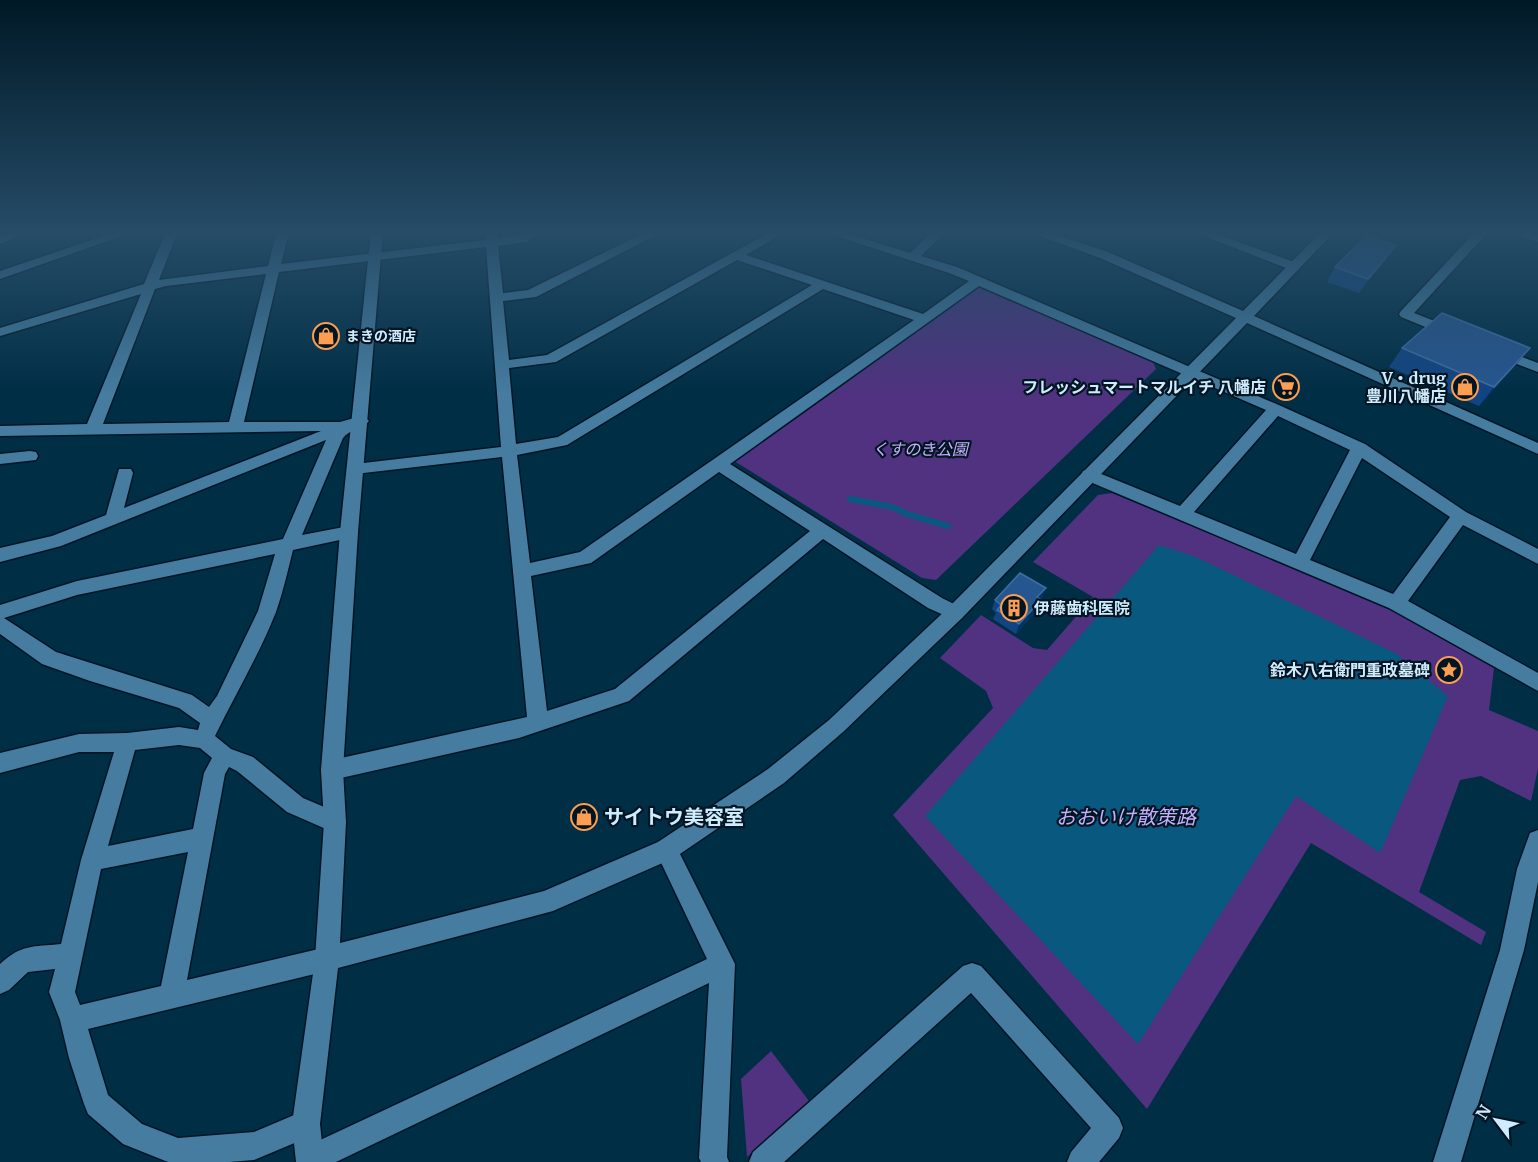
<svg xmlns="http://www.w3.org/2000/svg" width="1538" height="1162" viewBox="0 0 1538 1162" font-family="Merriweather,'Noto Sans JP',serif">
<rect width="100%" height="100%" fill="#002e45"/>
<!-- green -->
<path fill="#503280" d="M 973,285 L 982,285 L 1153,362 L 1156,369 L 936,580 L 922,578 L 731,459 Z
M 1112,493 L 1390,608 L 1494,668 L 1489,710 L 1538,731 L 1538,769 L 1531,801 L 1481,776 L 1460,780 L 1419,892 L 1486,932 L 1481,945 L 1311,843 L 1147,1109 L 893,815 L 993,708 L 986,691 L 940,658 L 981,615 L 1033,648 L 1047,650 L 1093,597 L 1033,562 L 1098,495 Z
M 771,1051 L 809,1101 L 747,1157 L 741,1079 Z"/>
<!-- water -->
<path fill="#09587f" d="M 1159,545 L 1196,557 L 1395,653 L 1448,696 L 1380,853 L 1296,796 L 1138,1044 L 925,816 Z"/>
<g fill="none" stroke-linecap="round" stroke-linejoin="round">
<!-- stream -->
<path stroke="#09587f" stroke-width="6" d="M 850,499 L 892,507 L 907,514 L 948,526"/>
<defs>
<path id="minor" d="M 14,231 L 32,231 L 0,244 L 0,236 Z
M 118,231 L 136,231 L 0,279 L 0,271 Z
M 166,231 L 178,231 L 159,280 L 268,266 L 277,231 L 289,231 L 281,264 L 486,240 L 485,231 L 497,231 L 498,238 C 513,237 526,231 541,231 L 527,242 L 498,246 L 503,293 L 528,290 L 648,231 L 664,231 L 536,297 L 503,301 L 509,360 L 547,355 L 772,231 L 787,231 L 746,255 L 923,314 L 969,281 L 949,273 L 821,231 L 840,231 L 910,253 L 933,231 L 946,231 L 921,256 L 957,267 L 1281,406 L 1365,444 L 1466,512 L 1538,549 L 1538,564 L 1463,525 L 1408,601 L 1538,673 L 1538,691 L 1389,608 L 1083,479 L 1081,475 L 1083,471 L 1089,469 L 1180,506 L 1266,410 L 979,286 L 730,464 L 942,598 L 962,608 L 964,613 L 962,618 L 955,620 L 928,608 L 823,539 L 629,701 L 519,738 L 332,780 L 324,777 L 321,770 L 324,763 L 332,760 L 527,717 L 502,457 L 355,474 L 349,473 L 347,469 L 349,465 L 355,464 L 501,447 L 486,247 L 279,272 L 244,422 L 340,422 L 361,416 L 366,418 L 369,421 C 362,430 350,429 343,438 L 302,535 L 349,526 L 355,528 L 358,532 L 355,536 L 349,538 L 293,550 C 288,570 283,592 276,612 C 259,655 235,695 215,736 L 231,749 L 253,757 L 303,798 L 343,815 L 346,822 L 343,829 L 335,833 L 287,812 L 237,771 L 229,767 L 225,774 L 187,980 L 327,947 L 336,950 L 339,959 L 336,968 L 327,971 L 88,1029 L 108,1095 L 142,1124 L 178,1138 L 254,1132 L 306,1110 L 316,1114 L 320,1124 L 316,1134 L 254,1160 L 229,1162 L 168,1162 L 123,1144 L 88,1114 L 84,1104 L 69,1058 L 60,1020 L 49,992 L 55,969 L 28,972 L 9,990 L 0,994 L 0,964 C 22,944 32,947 61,944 L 81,860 L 114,752 L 79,752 L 0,773 L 0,753 L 79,734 L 127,733 L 179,727 L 198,730 L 200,723 L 179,708 L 90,681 L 42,664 L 0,634 L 0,605 L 77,581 L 283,539 L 326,440 L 61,546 L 0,562 L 0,548 L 52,536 L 106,515 L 119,469 L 131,469 L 133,473 L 124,508 L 321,431 L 0,436 L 0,426 L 87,424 L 141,294 L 0,336 L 0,328 L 144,284 ZM 737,260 L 812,285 L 558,437 L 516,444 L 509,368 L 556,362 ZM 266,274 L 229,422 L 103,424 L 155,289 L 166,286 ZM 823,289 L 914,320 L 580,552 L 530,563 L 517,455 L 567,445 ZM 1278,416 L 1350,450 L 1296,554 L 1194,512 ZM 1362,458 L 1450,517 L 1393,594 L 1310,560 ZM 719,472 L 810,531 L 615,689 L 547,711 L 531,576 L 591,563 ZM 275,554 L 258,611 L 217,696 L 209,707 L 192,695 L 56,652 L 4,618 L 77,595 ZM 179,745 L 200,748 L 212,758 L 204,773 L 193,829 L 108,846 L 135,750 ZM 188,852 L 161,986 L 80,1005 L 75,992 L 101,869 Z
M 1191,231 L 1209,231 L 1297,263 L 1299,266 L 1293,270 L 1289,269 Z
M 1476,231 L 1489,231 L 1414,313 L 1455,329 L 1457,332 L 1455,335 L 1445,335 L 1401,317 L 1399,314 L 1401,311 Z
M 1504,231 L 1525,231 L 1538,234 L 1538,242 Z
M 1498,348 L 1538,363 L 1538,372 L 1493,355 L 1491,352 Z
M 30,451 L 36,452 L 38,456 L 36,460 L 0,464 L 0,454 Z
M 1538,830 L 1538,882 L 1524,950 L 1461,1162 L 1433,1162 L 1500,950 L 1517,869 L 1530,833 Z
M 666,839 L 674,842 L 735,964 L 727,1157 L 729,1162 L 701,1162 L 699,1158 L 709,983 L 336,1162 L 298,1162 L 297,1159 L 301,1149 L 707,959 L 655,850 L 658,842 Z
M 972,963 L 981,966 L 1119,1118 L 1123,1128 L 1119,1138 L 1099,1162 L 1067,1162 L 1071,1152 L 1091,1128 L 971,993 L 784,1162 L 749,1162 L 753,1152 L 963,966 Z"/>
<path id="tertiary" d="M 371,231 L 383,231 L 358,532 L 343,770 L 346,822 L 340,943 L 544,891 L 658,842 L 768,769 L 829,720 L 948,608 L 1236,318 L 1100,258 L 1026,231 L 1044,231 L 1108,252 L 1243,311 L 1322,231 L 1335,231 L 1254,316 L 1538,443 L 1538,454 L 1247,323 L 962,618 L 843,732 L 784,783 L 674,858 L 553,911 L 338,968 L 320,1124 L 324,1162 L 296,1162 L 292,1124 L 315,959 L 324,822 L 321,770 L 340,532 Z"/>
</defs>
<!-- minor casing -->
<use href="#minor" stroke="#001525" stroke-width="3"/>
<!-- tertiary casing -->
<use href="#tertiary" stroke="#001525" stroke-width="3"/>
<!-- minor -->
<use href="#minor" fill="#457c9f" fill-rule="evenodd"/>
<!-- tertiary -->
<use href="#tertiary" fill="#457c9f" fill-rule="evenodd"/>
</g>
<!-- wall -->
<path fill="#114482" d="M 1387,259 L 1359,293 L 1327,282 L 1335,267 Z
M 1402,348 L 1514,367 L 1479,406 L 1389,367 Z
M 1046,588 L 1042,597 L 1040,599 L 1037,610 L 1016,634 L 993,619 L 996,613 L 992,609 L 995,600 Z"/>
<!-- shaded-wall -->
<path fill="#023364" d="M 1396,245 L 1387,259 L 1359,293 L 1368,279 Z
M 1530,348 L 1514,367 L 1479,406 L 1494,387 Z
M 1046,588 L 1042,597 L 1033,607 L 1037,597 Z
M 1041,600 L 1037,610 L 1016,634 L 1019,624 Z"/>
<!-- building -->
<path fill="#265690" stroke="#406da1" stroke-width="1.5" d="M 1366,236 L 1396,245 L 1368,279 L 1335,267 Z
M 1442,313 L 1530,348 L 1494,387 L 1402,348 Z
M 1020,573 L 1046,588 L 1037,597 L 1041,600 L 1019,624 L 997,610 L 1001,605 L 995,600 Z"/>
<!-- sky -->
<linearGradient id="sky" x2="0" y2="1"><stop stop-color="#001926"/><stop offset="0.59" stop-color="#264c68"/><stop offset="1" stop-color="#264c68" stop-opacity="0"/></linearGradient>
<rect width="1538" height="394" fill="url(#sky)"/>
<!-- icons -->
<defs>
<symbol id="shop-ring" viewBox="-11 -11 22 22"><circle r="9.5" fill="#011522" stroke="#fb9e51" stroke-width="1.5"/><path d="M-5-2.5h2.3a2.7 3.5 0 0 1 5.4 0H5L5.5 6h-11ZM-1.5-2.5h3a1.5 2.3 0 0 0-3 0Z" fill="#fb9e51"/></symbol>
<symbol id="supermarket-ring" viewBox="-11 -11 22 22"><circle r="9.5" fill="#011522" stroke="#fb9e51" stroke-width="1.5"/><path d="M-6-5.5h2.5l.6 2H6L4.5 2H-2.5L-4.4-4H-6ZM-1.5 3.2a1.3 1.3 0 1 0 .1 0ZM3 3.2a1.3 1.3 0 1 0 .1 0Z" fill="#fb9e51"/></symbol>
<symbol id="building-ring" viewBox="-11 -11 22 22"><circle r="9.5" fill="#011522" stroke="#fb9e51" stroke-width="1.5"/><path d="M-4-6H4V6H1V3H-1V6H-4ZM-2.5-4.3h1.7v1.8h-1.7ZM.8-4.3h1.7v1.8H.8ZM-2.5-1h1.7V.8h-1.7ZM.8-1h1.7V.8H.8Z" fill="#fb9e51"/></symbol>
<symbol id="sight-ring" viewBox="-11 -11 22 22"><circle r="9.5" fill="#011522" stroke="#fb9e51" stroke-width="1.5"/><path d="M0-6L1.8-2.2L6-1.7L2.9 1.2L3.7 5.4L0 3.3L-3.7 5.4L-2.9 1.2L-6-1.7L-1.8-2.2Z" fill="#fb9e51"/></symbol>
</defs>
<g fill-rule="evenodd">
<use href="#shop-ring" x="311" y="321" width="30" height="30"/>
<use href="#supermarket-ring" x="1271" y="372" width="30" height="30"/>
<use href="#shop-ring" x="1450" y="372" width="30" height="30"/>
<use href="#building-ring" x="999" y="593" width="30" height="30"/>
<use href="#sight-ring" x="1434" y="655" width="30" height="30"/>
<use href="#shop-ring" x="569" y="802" width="30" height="30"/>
</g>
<g text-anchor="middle" stroke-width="4.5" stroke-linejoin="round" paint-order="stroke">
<!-- far-poi labels -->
<g font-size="14" font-weight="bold" fill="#cfebfe" stroke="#011522" text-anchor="start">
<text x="346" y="341">まきの酒店</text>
</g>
<!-- poi labels -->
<g font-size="16" font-weight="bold" fill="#cfebfe" stroke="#011522" text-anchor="end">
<text x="1446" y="384">V・drug<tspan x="1446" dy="18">豊川八幡店</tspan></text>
<text x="1266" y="393">フレッシュマートマルイチ 八幡店</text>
<text x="1034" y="614" text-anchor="start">伊藤歯科医院</text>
<text x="1430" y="676">鈴木八右衛門重政墓碑</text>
</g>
<!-- park labels -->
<g font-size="16" font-style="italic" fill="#c6aefd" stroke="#011522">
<text x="920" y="455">くすのき公園</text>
</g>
<!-- near-poi labels -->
<g font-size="20" font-weight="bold" fill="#cfebfe" stroke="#011522" text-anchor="start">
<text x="604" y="824">サイトウ美容室</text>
</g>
<!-- near-park labels -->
<g font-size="20" font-style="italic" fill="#c6aefd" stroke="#011522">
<text x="1126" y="824">おおいけ散策路</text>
</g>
</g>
<!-- north arrow -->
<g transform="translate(1496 1120) rotate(302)" stroke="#011522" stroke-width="4.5" paint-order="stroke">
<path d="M0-4.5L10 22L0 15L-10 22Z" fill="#cfebfe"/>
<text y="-9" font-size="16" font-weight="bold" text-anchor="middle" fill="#cfebfe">N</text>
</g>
</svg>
